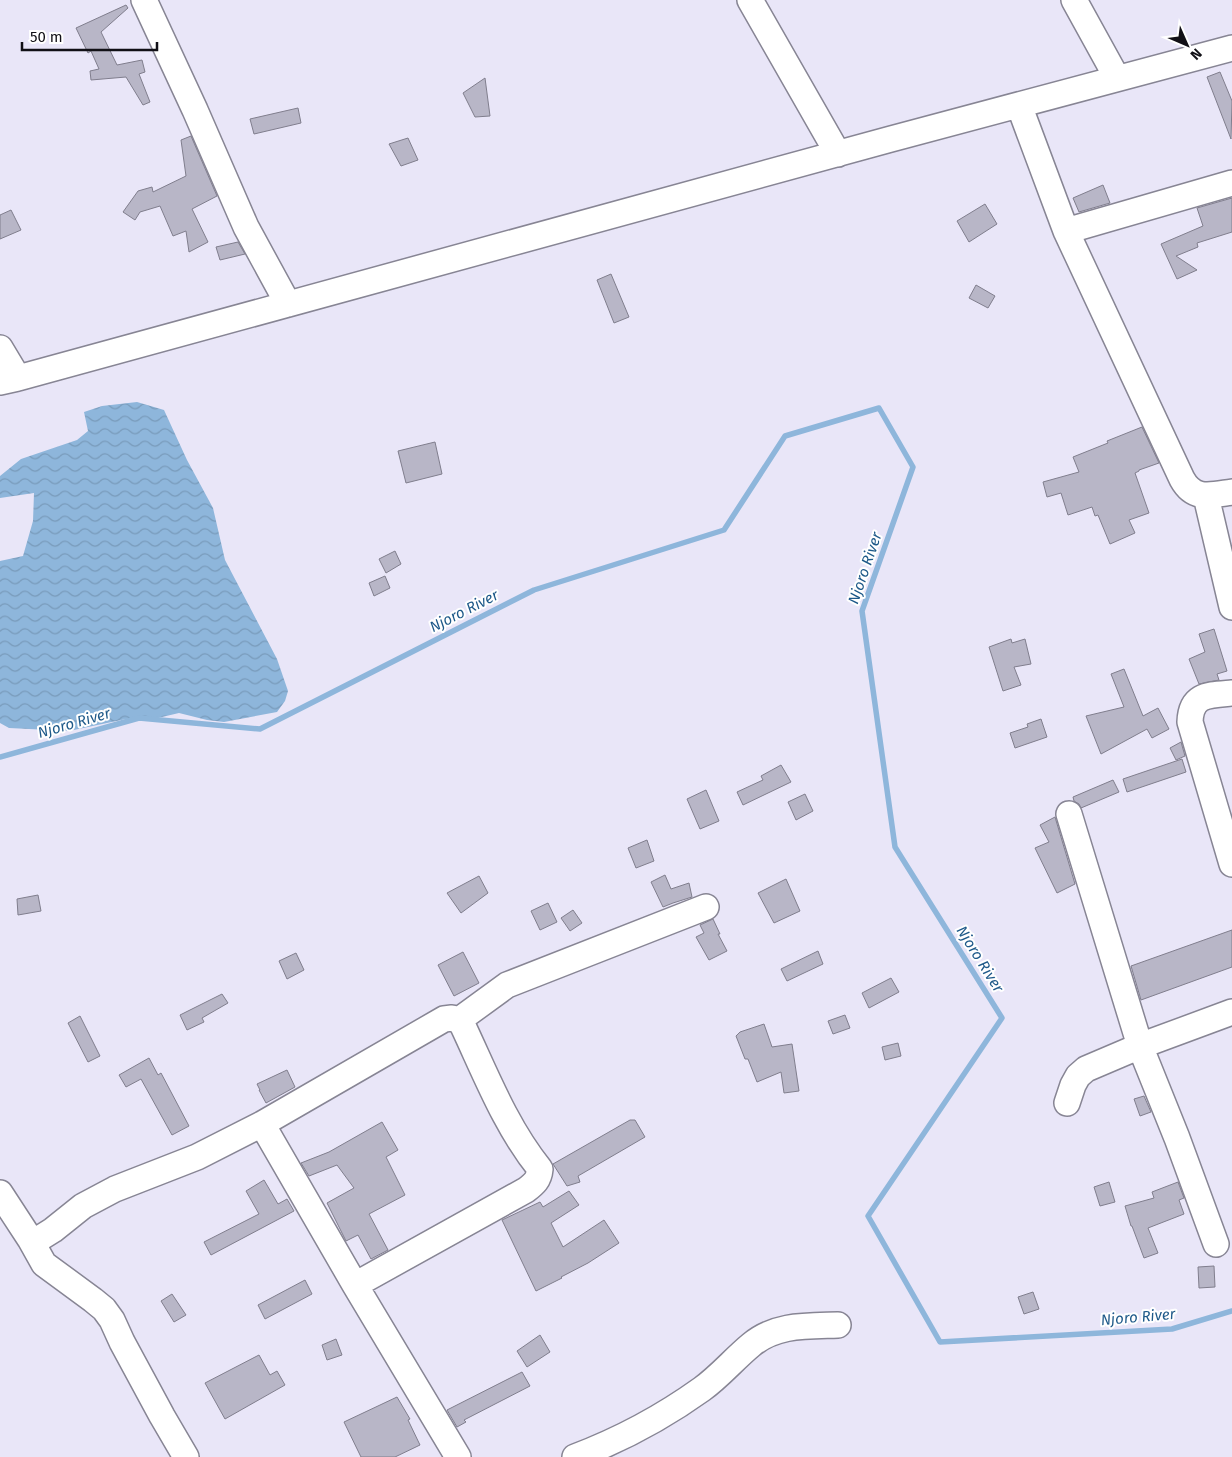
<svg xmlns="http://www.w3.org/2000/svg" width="1232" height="1457" viewBox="0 0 1232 1457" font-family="'Fira Sans',sans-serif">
<defs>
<pattern id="water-waves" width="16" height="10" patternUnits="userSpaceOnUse" patternTransform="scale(1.25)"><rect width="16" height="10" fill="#8eb6db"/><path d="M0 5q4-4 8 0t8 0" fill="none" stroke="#799bbb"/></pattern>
</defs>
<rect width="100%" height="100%" fill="#e9e6f8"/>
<!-- water -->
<path fill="url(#water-waves)" d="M 137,402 L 164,410 L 187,460 L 213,508 L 225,560 L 277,659 L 288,691 L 285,701 L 277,712 L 224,722 L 207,720 L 179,713 L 162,717 L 126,719 L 69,731 L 9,728 L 0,723 L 0,561 L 23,556 L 33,521 L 34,493 L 0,498 L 0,476 L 21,459 L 77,440 L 88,431 L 84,412 L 102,406 Z"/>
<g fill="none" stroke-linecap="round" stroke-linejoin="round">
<!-- stream -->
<path stroke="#8eb6db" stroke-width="5.5" d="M 0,757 L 139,718 L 260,729 L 534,590 L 724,530 L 785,436 L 879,408 L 913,467 L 862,611 L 895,847 L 1002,1018 L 868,1216 L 940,1342 L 1172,1329 L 1232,1311"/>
</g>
<!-- building -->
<path fill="#b8b6c7" stroke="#807e8d" d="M 126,5 L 128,8 L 101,32 L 117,65 L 142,60 L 145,72 L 139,74 L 150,102 L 143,105 L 126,77 L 91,80 L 90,71 L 99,69 L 91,51 L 88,53 L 76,28 Z
M 1220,72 L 1232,101 L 1231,139 L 1207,77 Z
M 485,78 L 490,116 L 475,117 L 463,93 Z
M 298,108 L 301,123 L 254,134 L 250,119 Z
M 191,136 L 217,196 L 192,209 L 208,242 L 189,252 L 186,231 L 173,236 L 160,206 L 140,212 L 135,220 L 123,212 L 138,191 L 152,187 L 153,192 L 186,176 L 181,140 Z
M 408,138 L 418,160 L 401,166 L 389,144 Z
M 1103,185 L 1110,203 L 1079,212 L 1073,198 Z
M 1232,198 L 1232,232 L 1197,243 L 1198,247 L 1176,256 L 1197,270 L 1177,279 L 1161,244 L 1203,226 L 1197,208 Z
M 985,204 L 997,224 L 969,242 L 957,221 Z
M 11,210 L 21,230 L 0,239 L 0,215 Z
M 238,242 L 245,254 L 220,260 L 216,247 Z
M 611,274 L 629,317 L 614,323 L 597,280 Z
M 976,285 L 995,296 L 988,308 L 969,298 Z
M 1142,427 L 1159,463 L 1139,470 L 1139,471 L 1135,473 L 1149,513 L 1129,520 L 1135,533 L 1110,544 L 1098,515 L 1095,516 L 1092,507 L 1068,515 L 1061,493 L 1047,497 L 1043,482 L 1079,472 L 1073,457 L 1108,443 L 1107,441 Z
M 435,442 L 442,474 L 406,483 L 398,451 Z
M 395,551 L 401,564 L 386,573 L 379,559 Z
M 385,576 L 390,588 L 374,596 L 369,583 Z
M 1214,629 L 1227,671 L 1217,674 L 1219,680 L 1199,684 L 1189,659 L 1205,652 L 1199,634 Z
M 1011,639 L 1012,643 L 1025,639 L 1031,664 L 1014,667 L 1021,685 L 1003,691 L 989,647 Z
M 1124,669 L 1143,716 L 1158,708 L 1169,729 L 1152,738 L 1147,729 L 1101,754 L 1086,716 L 1124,707 L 1111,674 Z
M 1041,719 L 1047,737 L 1015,748 L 1010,733 L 1028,727 L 1027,724 Z
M 1181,742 L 1185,756 L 1176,760 L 1170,748 Z
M 1182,759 L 1186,772 L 1127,792 L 1123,779 Z
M 781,765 L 791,782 L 743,805 L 737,792 L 763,780 L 761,776 Z
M 1113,780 L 1119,792 L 1081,808 L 1079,804 L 1074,801 L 1073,797 Z
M 706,790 L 719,821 L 700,829 L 687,799 Z
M 805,794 L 813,811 L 796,820 L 788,802 Z
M 1055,817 L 1075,884 L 1057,893 L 1035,848 L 1049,842 L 1040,825 Z
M 647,840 L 654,861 L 636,868 L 628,848 Z
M 665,875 L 671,889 L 689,883 L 692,897 L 673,903 L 663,907 L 651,882 Z
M 479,876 L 488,893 L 461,913 L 447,893 Z
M 786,879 L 800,911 L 774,923 L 758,893 Z
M 38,895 L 41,911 L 18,915 L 17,899 Z
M 548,903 L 557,922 L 540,930 L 531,911 Z
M 573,910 L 582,923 L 570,931 L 561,918 Z
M 713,919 L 720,934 L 718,934 L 727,951 L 709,960 L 696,937 L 704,933 L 700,925 Z
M 1232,930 L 1232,967 L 1141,1000 L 1131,966 Z
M 818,951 L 823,964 L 787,981 L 781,969 Z
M 463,952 L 479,983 L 454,996 L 438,965 Z
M 296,953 L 304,970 L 287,979 L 279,961 Z
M 891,978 L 899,992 L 869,1008 L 862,993 Z
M 222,994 L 228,1003 L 202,1018 L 204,1022 L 187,1030 L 180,1015 Z
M 845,1015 L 850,1028 L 833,1034 L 828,1021 Z
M 80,1016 L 100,1056 L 88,1062 L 68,1023 Z
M 764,1024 L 772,1047 L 792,1044 L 799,1091 L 784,1093 L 781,1072 L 757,1082 L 748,1059 L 745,1059 L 736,1036 L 740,1032 Z
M 898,1043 L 901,1056 L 885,1060 L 882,1047 Z
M 149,1058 L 158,1075 L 161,1073 L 189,1126 L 172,1135 L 141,1079 L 126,1087 L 119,1075 Z
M 287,1070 L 295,1087 L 266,1103 L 259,1090 L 260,1090 L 257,1084 Z
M 1144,1096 L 1151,1112 L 1140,1116 L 1134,1099 Z
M 630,1120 L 635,1120 L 645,1137 L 578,1176 L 580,1182 L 567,1186 L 553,1164 Z
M 382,1122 L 398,1150 L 386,1157 L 405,1195 L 369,1214 L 388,1250 L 371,1259 L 358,1235 L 346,1241 L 327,1203 L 354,1188 L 337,1165 L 309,1176 L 301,1163 L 329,1152 Z
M 264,1180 L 278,1204 L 287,1199 L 294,1211 L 211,1255 L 204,1242 L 259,1214 L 246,1191 Z
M 1109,1182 L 1115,1202 L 1100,1206 L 1094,1187 Z
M 1178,1182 L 1184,1198 L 1179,1200 L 1184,1214 L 1148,1228 L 1158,1253 L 1144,1258 L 1132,1226 L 1131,1226 L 1125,1206 L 1154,1198 L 1152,1192 Z
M 569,1191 L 579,1205 L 551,1223 L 563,1247 L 604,1220 L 619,1243 L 588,1263 L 561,1277 L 562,1278 L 536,1291 L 502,1220 L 540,1202 L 543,1207 Z
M 1214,1266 L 1215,1287 L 1199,1288 L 1198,1267 Z
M 305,1280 L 312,1294 L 265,1319 L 258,1305 Z
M 1033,1292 L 1039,1309 L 1024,1314 L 1018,1297 Z
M 172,1294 L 186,1315 L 174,1322 L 161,1301 Z
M 540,1335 L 550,1352 L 527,1367 L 517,1351 Z
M 336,1339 L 342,1355 L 327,1360 L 322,1345 Z
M 259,1355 L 270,1375 L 277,1371 L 285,1385 L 225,1419 L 205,1383 Z
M 522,1372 L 530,1386 L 464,1420 L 466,1422 L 457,1427 L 447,1410 Z
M 397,1397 L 410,1419 L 408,1420 L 420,1445 L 395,1457 L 361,1457 L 344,1422 Z"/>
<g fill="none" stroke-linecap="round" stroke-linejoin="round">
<defs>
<path id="minor" d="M 144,0 L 195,110 L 246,227 L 288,304
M 750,0 L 838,154
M 1074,0 L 1117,78
M 1019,105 L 1066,231 L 1182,479 C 1194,501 1211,495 1232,492
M 1066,231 L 1232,183
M 0,348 L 18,378
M 0,382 L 18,378 L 891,139 L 1232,48
M 1206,496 L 1232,607
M 1232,693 C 1208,695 1191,694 1190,722 L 1232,864
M 1069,814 L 1140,1046 L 1177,1138 L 1216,1244
M 459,1020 L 507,985 L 706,907
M 1067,1103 L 1073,1085 L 1078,1076 L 1086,1069 L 1140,1046 L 1232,1012
M 262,1124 L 355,1285 L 458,1457
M 0,1193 L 30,1239 L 44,1264 L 93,1300 L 104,1309 L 112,1320 L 122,1342 L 162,1416 L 186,1457
M 30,1239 L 37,1240 L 53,1230 L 83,1206 L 115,1189 L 197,1157 L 262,1124 L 444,1019 L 452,1018 L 459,1020 L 463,1026 C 486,1075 506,1127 540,1169 C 539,1180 534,1184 526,1190 L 355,1285
M 575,1457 C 620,1440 663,1417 702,1389 C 720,1376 734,1359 751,1345 C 776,1324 807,1326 838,1325"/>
</defs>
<!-- minor casing -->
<use href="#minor" stroke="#878594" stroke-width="28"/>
<!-- minor -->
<use href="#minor" stroke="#fff" stroke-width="25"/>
</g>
<g text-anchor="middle" stroke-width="4" stroke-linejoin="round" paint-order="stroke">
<!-- water labels -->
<g font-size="15" font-style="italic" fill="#1e5989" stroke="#fff">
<text transform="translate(865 568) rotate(-71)" y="5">Njoro River</text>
<text transform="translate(464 611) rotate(-27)" y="5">Njoro River</text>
<text transform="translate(74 723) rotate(-16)" y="5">Njoro River</text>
<text transform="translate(980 959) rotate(58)" y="5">Njoro River</text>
<text transform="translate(1138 1317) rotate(-5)" y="5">Njoro River</text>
</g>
</g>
<!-- north arrow -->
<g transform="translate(1187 45) rotate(135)" stroke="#ffffff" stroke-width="4" paint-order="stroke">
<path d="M0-4L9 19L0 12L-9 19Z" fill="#111016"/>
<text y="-8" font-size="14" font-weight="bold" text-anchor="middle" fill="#111016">N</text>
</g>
<!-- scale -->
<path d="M22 42v8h135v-8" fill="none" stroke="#111016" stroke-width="2.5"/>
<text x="30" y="42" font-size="15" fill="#111016" stroke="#ffffff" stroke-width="4" paint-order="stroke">50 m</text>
</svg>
